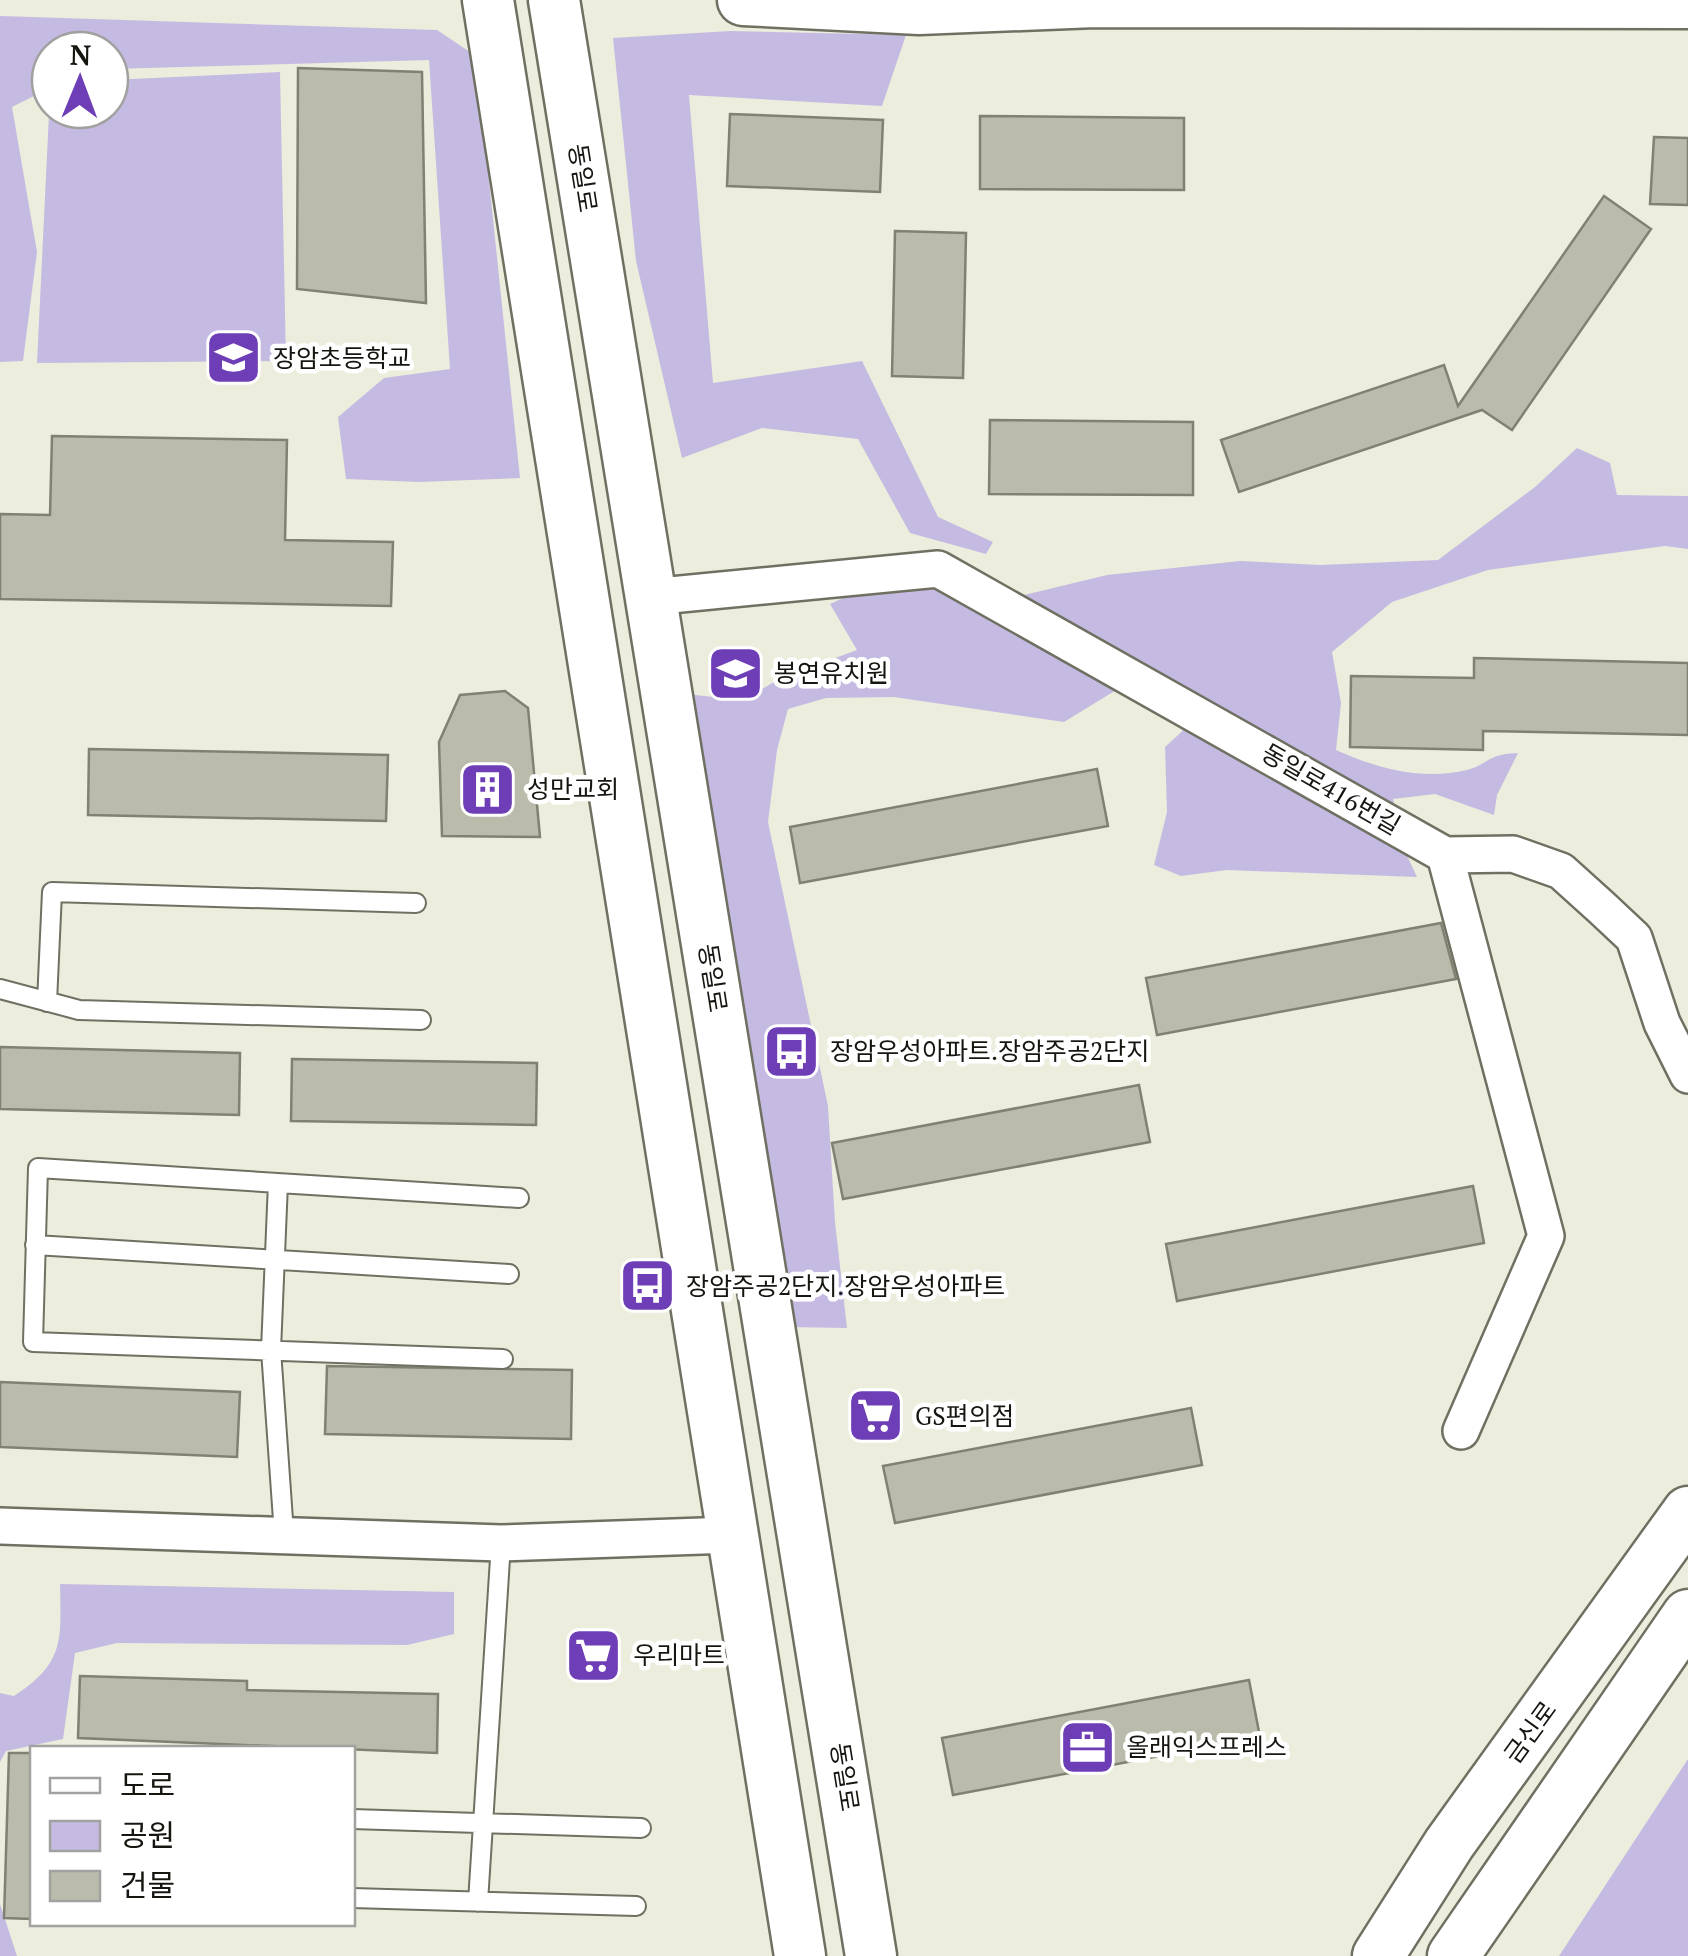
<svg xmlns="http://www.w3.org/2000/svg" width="1688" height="1956" viewBox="0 0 1688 1956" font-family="'PT Serif','Noto Sans KR',serif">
<rect width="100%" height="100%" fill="#eceddc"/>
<!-- green -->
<path fill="#c5bbe2" d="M 0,16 L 437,30 L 476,56 L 520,478 L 419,482 L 346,479 L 338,417 L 384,378 L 450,369 L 429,60 L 110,69 L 110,50 L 50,50 L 50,88 L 12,107 L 37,252 L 23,361 L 0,362 Z
M 730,31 L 906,35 L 882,106 L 689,95 L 713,383 L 862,361 L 938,517 L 993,542 L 986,554 L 910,533 L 858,439 L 762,428 L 682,458 L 636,261 L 613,38 Z
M 280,72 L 286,361 L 37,363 L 50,93 L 50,110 L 110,110 L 110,80 Z
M 1577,448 L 1610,463 L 1617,495 L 1688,496 L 1688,549 L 1665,546 L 1488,570 L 1392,602 L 1332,652 L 1341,703 L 1336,750 C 1376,768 1422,781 1467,770 C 1489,764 1487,754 1518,753 L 1497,795 L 1494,815 L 1435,794 L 1393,799 L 1403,847 L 1417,877 L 1227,870 L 1181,876 L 1154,865 L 1167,812 L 1165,747 L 1211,705 L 1182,684 L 1139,676 L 1064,722 L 894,697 L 826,698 L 788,709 L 777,750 L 768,822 L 828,1106 L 835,1222 L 847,1328 L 787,1327 C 753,1116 728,904 685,694 L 743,700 L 781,678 L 857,650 L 830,604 L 936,556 L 1020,596 L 1107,575 L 1240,561 L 1320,565 L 1438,560 L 1535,487 Z
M 60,1584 L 454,1592 L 454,1634 L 407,1645 L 117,1643 L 75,1653 L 63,1739 L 6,1751 L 0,1762 L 0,1693 L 14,1696 C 65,1663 61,1640 60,1584 Z
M 1688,1759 L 1688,1956 L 1559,1956 Z
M 0,1904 L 17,1956 L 0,1956 Z"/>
<!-- building -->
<path fill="#babbab" stroke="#808172" stroke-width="2.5" d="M 298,68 L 422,72 L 426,303 L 297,289 Z
M 730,114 L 883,120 L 880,192 L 727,186 Z
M 980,116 L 1184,118 L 1184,190 L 980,189 Z
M 1654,137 L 1688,138 L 1688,205 L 1650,204 Z
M 1604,196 L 1651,229 L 1512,430 L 1482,410 L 1239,492 L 1221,440 L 1444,365 L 1458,406 Z
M 895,231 L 966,233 L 963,378 L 892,376 Z
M 990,420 L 1193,422 L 1193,495 L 989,494 Z
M 52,436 L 287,440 L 285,540 L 393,542 L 391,606 L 0,599 L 0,514 L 50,515 Z
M 1474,658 L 1688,663 L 1688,735 L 1483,731 L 1483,750 L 1350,747 L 1351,676 L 1474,678 Z
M 505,691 L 528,708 L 540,837 L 442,836 L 439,742 L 460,695 Z
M 89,749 L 388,755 L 386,821 L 88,815 Z
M 1097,769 L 1108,826 L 800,883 L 790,827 Z
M 1441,923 L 1456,979 L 1157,1035 L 1146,978 Z
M 0,1047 L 240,1053 L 239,1115 L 0,1109 Z
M 292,1059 L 537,1063 L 536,1125 L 291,1121 Z
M 1139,1085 L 1150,1142 L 843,1199 L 832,1143 Z
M 1473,1186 L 1484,1243 L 1177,1301 L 1166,1244 Z
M 327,1366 L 572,1370 L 571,1439 L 325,1434 Z
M 0,1382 L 240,1392 L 237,1457 L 0,1447 Z
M 1191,1408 L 1202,1465 L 895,1523 L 883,1466 Z
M 80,1676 L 247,1681 L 247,1690 L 438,1694 L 437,1753 L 78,1738 Z
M 1249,1680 L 1260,1737 L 953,1795 L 942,1738 Z
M 9,1753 L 32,1753 L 32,1919 L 4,1918 Z"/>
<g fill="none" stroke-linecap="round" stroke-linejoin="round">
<defs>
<path id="lane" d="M 0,989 L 79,1010 L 421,1020
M 47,1002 L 52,892 L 416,903
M 278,1183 L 271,1350 L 284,1534
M 35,1245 L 509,1274
M 503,1359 L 33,1342 L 38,1168 L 519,1198
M 352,1819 L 641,1828
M 352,1898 L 636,1906
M 478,1902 L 501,1543"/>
<path id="street" d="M 650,597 L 938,569 L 1445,855 L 1546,1236 L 1461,1431
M 1445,855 L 1513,854 L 1561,871 L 1602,908 L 1634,938 L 1662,1023 L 1688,1075
M 0,1526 L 501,1543 L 731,1535"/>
<path id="secondary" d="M 488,0 L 800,1956
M 554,0 L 871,1956
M 743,0 L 919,9 L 1095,2 L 1688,3
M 1378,1956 L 1449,1844 L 1688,1512
M 1453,1956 L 1688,1615"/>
</defs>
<!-- lane casing -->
<use href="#lane" stroke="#707062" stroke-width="22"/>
<!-- street casing -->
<use href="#street" stroke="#707062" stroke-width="40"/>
<!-- secondary casing -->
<use href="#secondary" stroke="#707062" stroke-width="55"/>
<!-- lane -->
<use href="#lane" stroke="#fff" stroke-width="18"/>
<!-- street -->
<use href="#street" stroke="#fff" stroke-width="35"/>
<!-- secondary -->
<use href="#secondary" stroke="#fff" stroke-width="50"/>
</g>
<!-- icons -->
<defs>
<symbol id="school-square" viewBox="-11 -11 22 22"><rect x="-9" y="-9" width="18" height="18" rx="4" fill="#6d3eb5" stroke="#fff"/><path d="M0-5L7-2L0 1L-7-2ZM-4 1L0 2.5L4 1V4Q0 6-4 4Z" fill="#fff"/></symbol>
<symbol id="building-square" viewBox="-11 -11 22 22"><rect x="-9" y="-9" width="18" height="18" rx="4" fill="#6d3eb5" stroke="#fff"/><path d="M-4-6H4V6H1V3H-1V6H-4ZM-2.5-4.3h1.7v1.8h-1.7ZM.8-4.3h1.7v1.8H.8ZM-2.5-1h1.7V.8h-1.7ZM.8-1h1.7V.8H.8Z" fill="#fff"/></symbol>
<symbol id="bus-square" viewBox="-11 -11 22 22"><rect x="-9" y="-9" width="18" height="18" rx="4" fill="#6d3eb5" stroke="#fff"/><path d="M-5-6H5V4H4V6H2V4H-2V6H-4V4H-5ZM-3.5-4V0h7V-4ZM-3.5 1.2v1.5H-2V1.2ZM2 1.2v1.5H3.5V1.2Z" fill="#fff"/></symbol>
<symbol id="supermarket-square" viewBox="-11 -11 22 22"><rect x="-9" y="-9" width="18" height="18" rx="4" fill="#6d3eb5" stroke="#fff"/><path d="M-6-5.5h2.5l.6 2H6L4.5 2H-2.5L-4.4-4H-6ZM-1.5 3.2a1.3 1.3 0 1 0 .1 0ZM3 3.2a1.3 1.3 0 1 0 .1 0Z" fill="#fff"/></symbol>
<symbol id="office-square" viewBox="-11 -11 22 22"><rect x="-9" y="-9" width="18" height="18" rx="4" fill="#6d3eb5" stroke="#fff"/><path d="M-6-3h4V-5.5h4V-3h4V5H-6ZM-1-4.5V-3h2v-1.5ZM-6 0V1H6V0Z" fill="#fff"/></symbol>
</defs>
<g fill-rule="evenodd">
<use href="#school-square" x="202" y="326" width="63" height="63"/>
<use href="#school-square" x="704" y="642" width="63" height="63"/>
<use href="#building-square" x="456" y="758" width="63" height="63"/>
<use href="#bus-square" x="760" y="1020" width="63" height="63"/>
<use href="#bus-square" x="616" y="1254" width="63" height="63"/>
<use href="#supermarket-square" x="844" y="1384" width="63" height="63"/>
<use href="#supermarket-square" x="562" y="1624" width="63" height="63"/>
<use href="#office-square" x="1056" y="1716" width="63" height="63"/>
</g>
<g text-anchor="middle" stroke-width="9" stroke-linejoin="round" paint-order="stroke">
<!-- street labels -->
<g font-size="25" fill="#151610" stroke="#fff">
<text transform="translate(583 178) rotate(81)" y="9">동일로</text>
<text transform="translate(1331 789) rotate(30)" y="9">동일로416번길</text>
<text transform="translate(713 978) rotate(81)" y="9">동일로</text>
<text transform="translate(1530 1732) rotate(-54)" y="9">금신로</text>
<text transform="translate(845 1777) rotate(81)" y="9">동일로</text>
</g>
<!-- poi labels -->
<g font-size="25" fill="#151610" stroke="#fff" text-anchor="start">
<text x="273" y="367">장암초등학교</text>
<text x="774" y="682">봉연유치원</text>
<text x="527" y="798">성만교회</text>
<text x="830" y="1060">장암우성아파트.장암주공2단지</text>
<text x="686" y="1295">장암주공2단지.장암우성아파트</text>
<text x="915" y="1425">GS편의점</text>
<text x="633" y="1664">우리마트</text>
<text x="1126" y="1756">올래익스프레스</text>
</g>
</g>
<!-- legend -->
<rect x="30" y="1746" width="325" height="180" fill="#ffffff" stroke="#a1a29f" stroke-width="2.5"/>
<rect x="50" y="1778" width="50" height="15" fill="#ffffff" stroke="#a1a29f" stroke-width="2.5"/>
<text x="120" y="1796" font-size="30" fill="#151610">도로</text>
<rect x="50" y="1821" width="50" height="30" fill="#c5bbe2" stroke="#a1a29f" stroke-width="2.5"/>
<text x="120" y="1846" font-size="30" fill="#151610">공원</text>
<rect x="50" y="1871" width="50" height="30" fill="#babbab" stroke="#a1a29f" stroke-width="2.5"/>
<text x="120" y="1896" font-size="30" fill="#151610">건물</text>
<!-- north arrow -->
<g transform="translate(80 80) rotate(1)"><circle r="48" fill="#ffffff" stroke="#a1a29f" stroke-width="2.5"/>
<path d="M0-8L18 38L0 25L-18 38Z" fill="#6d3eb5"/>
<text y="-15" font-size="28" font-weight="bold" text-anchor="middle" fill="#151610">N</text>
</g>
</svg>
